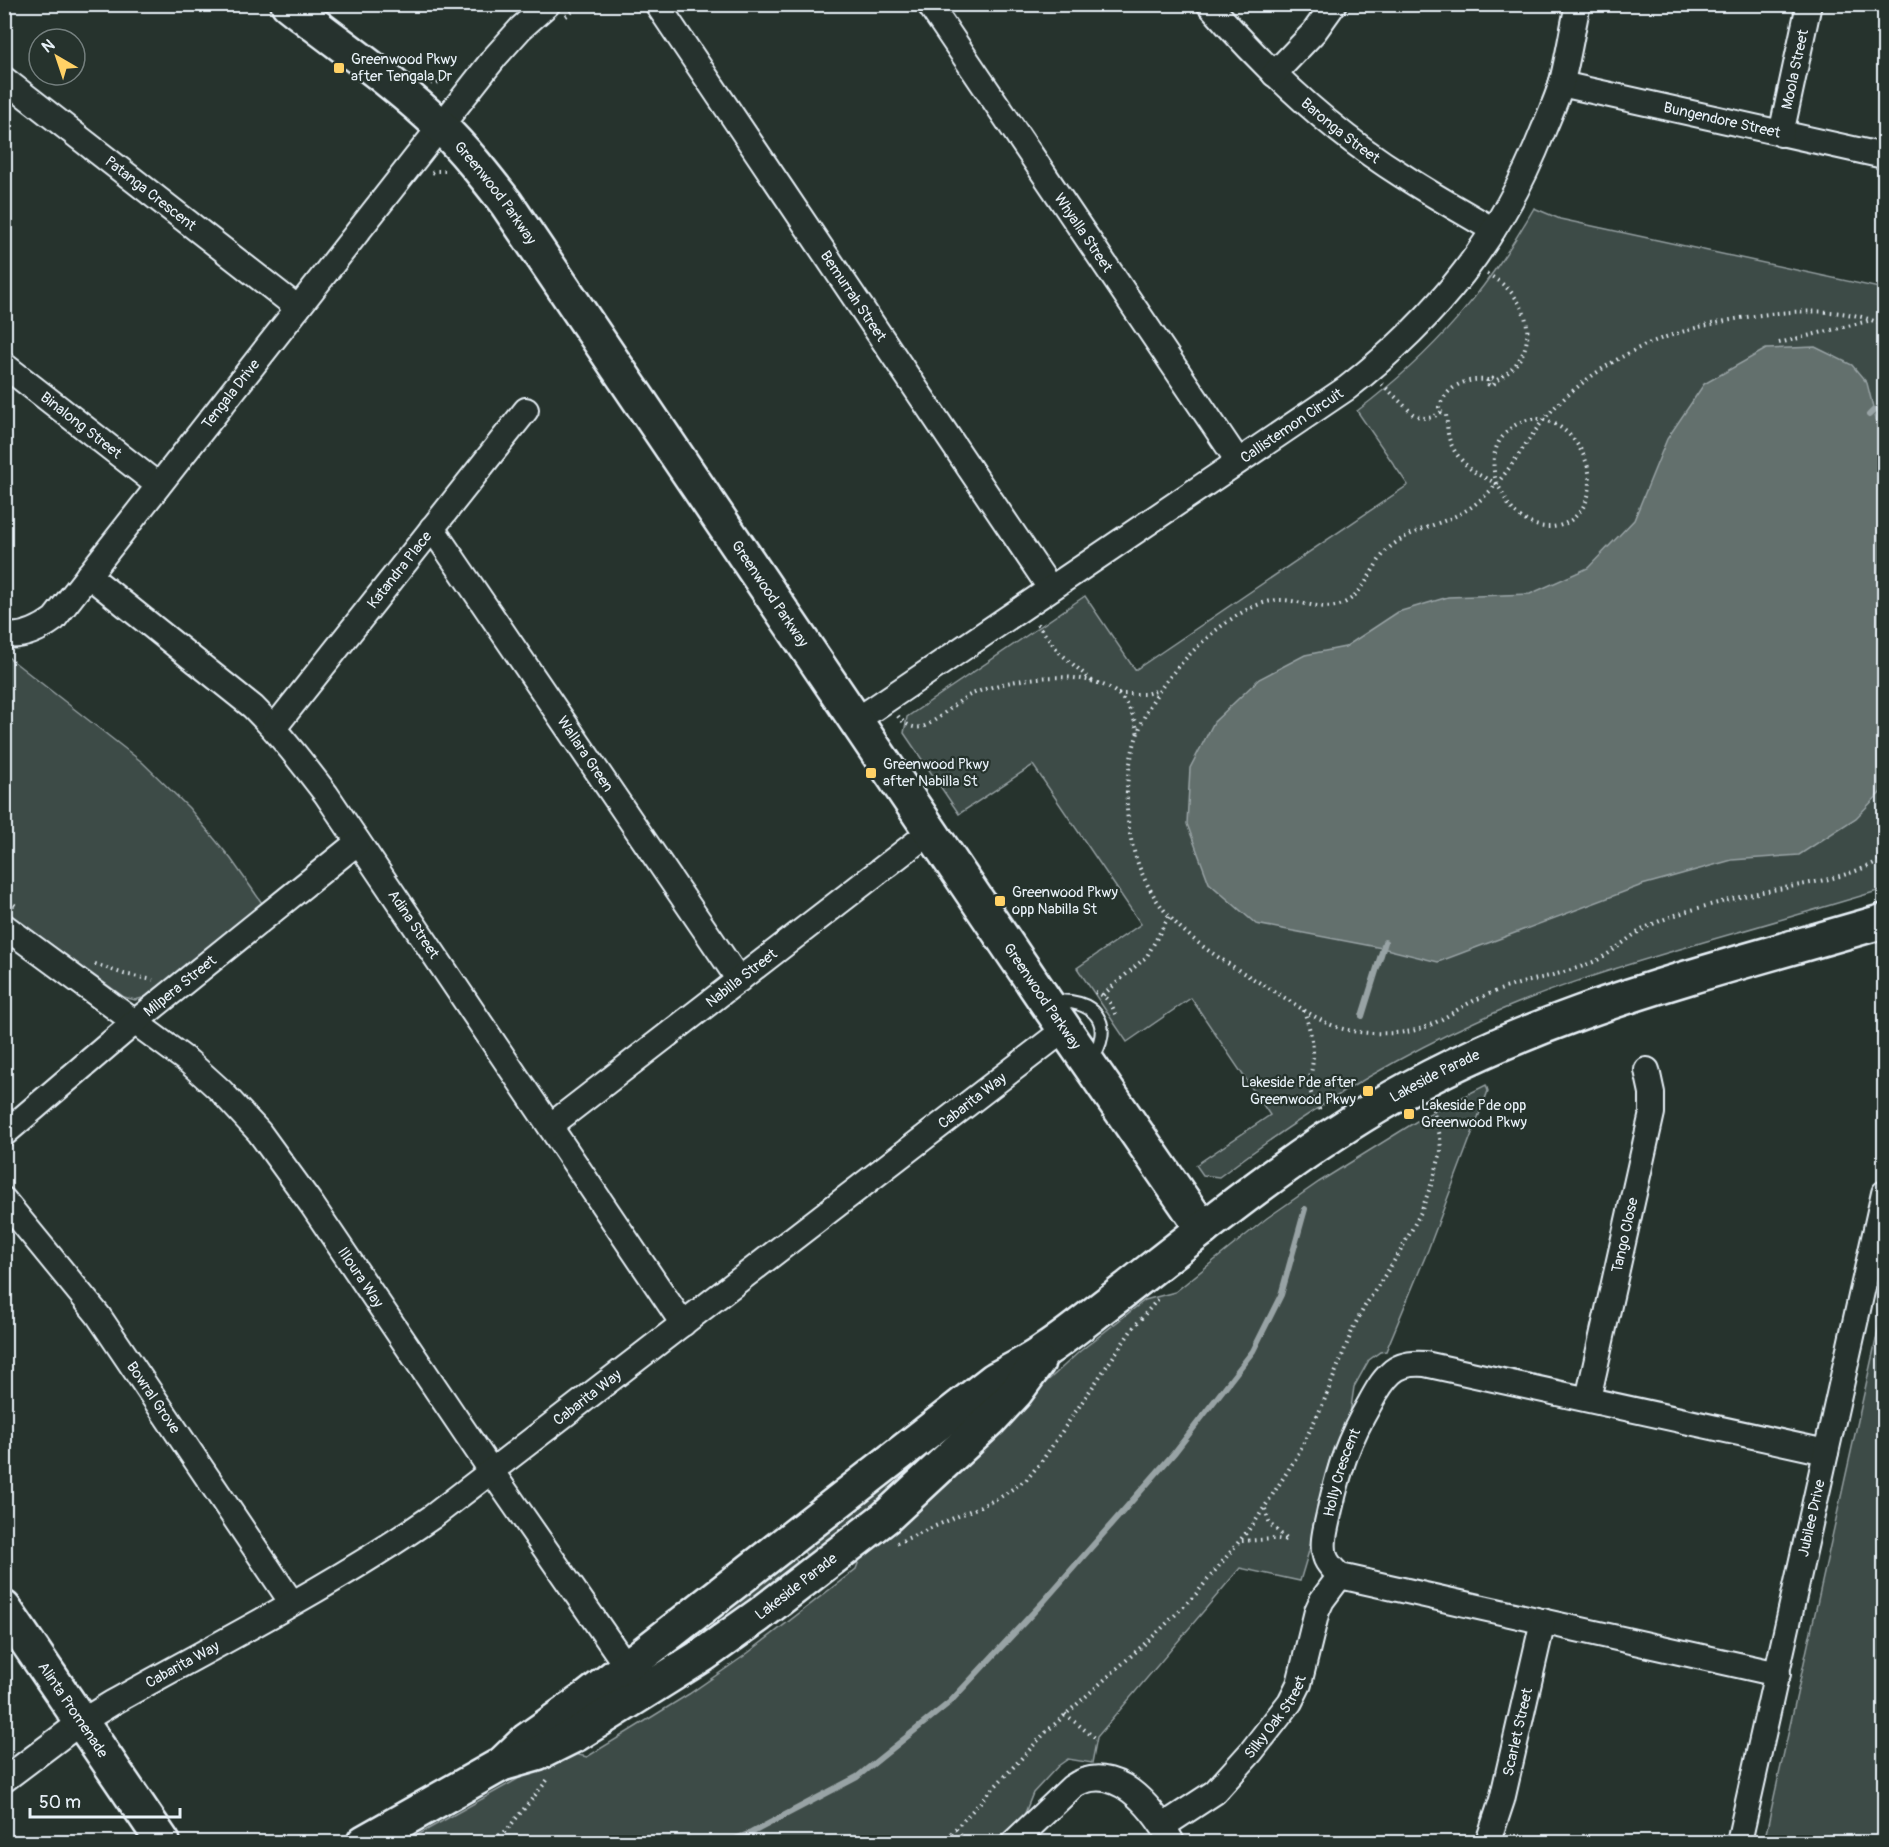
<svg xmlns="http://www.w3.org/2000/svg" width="1889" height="1847" viewBox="0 0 1889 1847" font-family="Pangolin,sans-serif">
<rect width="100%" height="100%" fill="#26332d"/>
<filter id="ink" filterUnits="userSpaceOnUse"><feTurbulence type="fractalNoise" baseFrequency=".0167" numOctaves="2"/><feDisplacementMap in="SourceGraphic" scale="12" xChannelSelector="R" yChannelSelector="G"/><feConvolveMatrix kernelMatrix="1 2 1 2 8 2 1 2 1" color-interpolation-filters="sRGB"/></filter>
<g filter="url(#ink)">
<!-- green -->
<path fill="#3e4b47" stroke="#939ea0" stroke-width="1.5" d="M 1534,208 L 1560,219 L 1884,289 L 1884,889 C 1822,908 1759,926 1697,944 C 1622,966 1545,989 1474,1022 C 1382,1064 1299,1117 1219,1177 L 1203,1175 L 1196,1165 L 1270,1115 L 1191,998 L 1127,1042 L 1077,968 L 1141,924 L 1033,765 L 959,814 L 904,733 L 907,717 L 1085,596 L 1135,670 L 1408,485 L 1357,411 C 1435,352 1486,292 1534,208 Z
M 4,654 L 142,762 L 189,808 L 231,859 L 262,903 L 146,997 L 135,1000 L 124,997 L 5,911 Z
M 1486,1085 L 1488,1091 L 1428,1250 L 1386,1351 L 1380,1352 L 1369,1360 L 1354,1387 L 1350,1414 L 1330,1458 L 1309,1551 L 1300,1581 L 1240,1568 L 1097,1737 L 1092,1763 L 1068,1759 L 1058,1766 L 1033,1793 L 1023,1818 L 993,1842 L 405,1842 L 566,1752 L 587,1757 L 689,1694 L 744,1656 L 856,1569 L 863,1550 L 1079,1352 L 1145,1300 L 1175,1292 L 1267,1218 L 1319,1182 L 1425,1116 Z
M 1884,1304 L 1884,1842 L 1764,1842 Z
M 994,1401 L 811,1561 L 798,1544 Z
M 789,1551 L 802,1568 L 732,1620 L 710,1625 L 700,1631 L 695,1624 Z"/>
<!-- water -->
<path fill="#636f6d" stroke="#98a3a5" stroke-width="1.5" d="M 1815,347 L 1852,365 L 1867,383 L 1884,451 L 1884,789 L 1856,818 L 1799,855 L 1732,860 L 1642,885 L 1438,962 L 1382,948 L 1256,924 L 1209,883 L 1187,824 L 1190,768 L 1214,722 L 1259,679 L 1305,655 L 1345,647 L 1398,612 L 1448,597 L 1530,594 L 1588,568 L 1634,520 L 1667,439 L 1704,384 L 1766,349 Z"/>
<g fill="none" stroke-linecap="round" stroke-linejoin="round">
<!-- stream -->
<path stroke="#98a3a5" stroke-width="6" d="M 1869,415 L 1874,410 L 1884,408
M 1362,1016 L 1385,942
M 727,1842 L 751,1833 L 857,1777 L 950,1702 L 1044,1601 L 1175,1452 L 1253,1351 L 1281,1295 L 1305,1209"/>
<defs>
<path id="lane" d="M 1050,1002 C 1094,996 1118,1025 1089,1062"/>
<g id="street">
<path id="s1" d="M 657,4 L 1050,588"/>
<path id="s2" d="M 929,4 L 1238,461"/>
<path id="s3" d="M 1209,4 C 1266,70 1329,130 1403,176 C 1432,195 1463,212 1493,230"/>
<path d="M 1274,74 L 1314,32 L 1334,4"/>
<path id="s4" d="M 4,79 L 298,308"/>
<path id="s5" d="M 1561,84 L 1884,156"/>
<path id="s6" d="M 1781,134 L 1809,4"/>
<path id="s7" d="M 4,365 L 158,485"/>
<path id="s8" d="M 432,528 L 739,980"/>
<path id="s9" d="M 88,575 L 253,707 C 280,734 303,764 326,794 L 683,1324"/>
<path id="s10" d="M 4,635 C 23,638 39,630 54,619 L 495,57 L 521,28 L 548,4"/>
<path id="s11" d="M 857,720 L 1347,388 C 1437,318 1501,238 1543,131 C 1549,116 1556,101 1561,85 C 1568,59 1572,31 1578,4"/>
<path id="s12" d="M 274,728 L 526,410"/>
<path id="s13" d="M 4,926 L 189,1062 L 221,1091 L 259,1132 L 312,1205 L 492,1472 L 636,1680"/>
<path id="s14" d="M 550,1126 L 931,831"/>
<path id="s15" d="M 4,1134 L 135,1022 L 358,842"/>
<path id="s16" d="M 4,1200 L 98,1315 L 292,1603"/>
<path id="s17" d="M 1588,1399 L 1652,1113 L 1652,1093 L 1647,1070"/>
<path id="s18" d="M 1778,1674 L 1340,1576 C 1335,1571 1329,1566 1326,1559 C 1320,1544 1327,1525 1330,1509 C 1340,1466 1348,1441 1370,1403 C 1376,1392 1382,1381 1391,1373 C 1400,1364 1412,1363 1425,1364 L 1826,1452"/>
<path id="s19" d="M 4,1780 L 81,1722 L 112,1703 C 219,1643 331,1587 432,1517 L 1065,1029"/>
<path id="s20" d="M 1163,1826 L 1215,1792 L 1251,1752 L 1290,1702 L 1299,1684 L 1317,1611 L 1322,1600 L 1340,1576"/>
<path d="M 1014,1842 L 1072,1787 C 1114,1758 1153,1808 1172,1842"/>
<path id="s21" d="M 1488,1842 L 1502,1800 L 1543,1621"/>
<path id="s22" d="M 1739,1842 L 1884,1193"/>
</g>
<g id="secondary">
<path id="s23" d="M 288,4 C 338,44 394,81 440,126 C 464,149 485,176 506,203 L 1046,1002 L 1203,1229"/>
<path id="s24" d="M 4,1608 L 163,1842"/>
<path id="s25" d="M 502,1764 L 527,1740 L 588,1697 L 994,1380 C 1012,1370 1031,1361 1047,1349 C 1071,1333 1093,1314 1116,1297 C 1200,1231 1283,1163 1375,1108 C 1531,1013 1711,972 1884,921"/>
<path id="s26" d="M 364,1842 L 502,1764 L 537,1754 L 577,1734 L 703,1655 L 759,1615 L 886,1517 L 990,1420 L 1016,1392 L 1038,1362"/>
</g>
</defs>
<!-- lane casing -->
<use href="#lane" stroke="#e8f1f8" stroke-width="16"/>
<!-- street casing -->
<use href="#street" stroke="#e8f1f8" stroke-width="28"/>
<!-- secondary casing -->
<use href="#secondary" stroke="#e8f1f8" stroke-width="38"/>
<!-- path -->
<path stroke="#e8f1f8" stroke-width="4" stroke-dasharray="1.5 4.5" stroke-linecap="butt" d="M 566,16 L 583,4
M 431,83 L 436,84 L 448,78 L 450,81
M 432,173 L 436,171 L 446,171
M 1487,274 C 1533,297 1545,354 1495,381
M 1884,326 C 1830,294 1698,321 1643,346 C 1611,361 1582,381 1557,405 C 1527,435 1511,475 1479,501 C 1454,523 1420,525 1394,544 C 1373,559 1369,589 1346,602 C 1325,614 1303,600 1281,600 C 1234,600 1165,673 1146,713 C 1112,786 1122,877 1185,932 C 1211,955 1242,972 1272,990 C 1291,1001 1309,1015 1329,1024 C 1349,1033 1374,1034 1395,1033 C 1435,1031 1449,1011 1482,997 C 1517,981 1556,977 1591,963 C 1613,954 1627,937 1647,927 C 1672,914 1702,907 1729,900 C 1780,885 1837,885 1884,858
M 1779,343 L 1868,321
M1487.5 382a3.5 3.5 0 1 1 7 0a3.5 3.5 0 1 1-7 0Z
M 1488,380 C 1466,378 1448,385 1439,407 L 1441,412 L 1446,415 C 1447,421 1447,427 1448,433 C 1450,449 1463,464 1476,473 C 1482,477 1491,480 1496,484 C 1502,489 1505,501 1511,508 C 1529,530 1562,536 1581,510 C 1615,465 1544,379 1500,440 C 1492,453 1492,470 1497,484
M 1382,384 L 1413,414 C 1424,420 1432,419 1441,412
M 1037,624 L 1059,652 L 1092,681
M 1118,694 L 1145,694 L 1160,690
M 898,716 C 904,724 913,729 922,727 C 935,723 955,703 968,696 C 1005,678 1086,665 1119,695 C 1130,706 1136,721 1138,736
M 4,898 L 16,906
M 95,964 L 124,974 L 153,980
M 1095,992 C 1107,996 1113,1005 1116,1017
M 1103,995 L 1147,956 L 1169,916
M 1304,1010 C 1308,1024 1313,1038 1313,1053 C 1313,1085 1301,1080 1321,1112
M 1265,1509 L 1270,1524 L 1288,1540
M 1242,1541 L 1274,1539 L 1289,1540
M 897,1543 L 999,1498 L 1027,1479 L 1041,1462 L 1133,1328 L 1158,1299
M 1065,1714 L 1095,1738
M 956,1829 L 967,1842
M 489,1842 L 506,1831 L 549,1778
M 943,1842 L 1047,1731 L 1160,1630 L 1196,1594 L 1255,1522 L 1296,1458 L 1322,1406 L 1354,1326 L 1365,1306 L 1401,1250 L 1421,1212 L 1434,1177 L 1441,1152 L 1440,1136 L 1432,1106"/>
<!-- lane -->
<use href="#lane" stroke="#26332d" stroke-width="12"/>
<!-- street -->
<use href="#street" stroke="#26332d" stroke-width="24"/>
<!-- secondary -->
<use href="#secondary" stroke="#26332d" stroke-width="33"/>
</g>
</g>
<!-- markers -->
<g fill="#ffd166" stroke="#26332d" stroke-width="2">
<rect x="333" y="62" width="12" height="12" rx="3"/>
<rect x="865" y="767" width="12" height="12" rx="3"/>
<rect x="994" y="895" width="12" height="12" rx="3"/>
<rect x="1362" y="1085" width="12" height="12" rx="3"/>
<rect x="1403" y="1108" width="12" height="12" rx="3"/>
</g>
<g text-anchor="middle" stroke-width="4.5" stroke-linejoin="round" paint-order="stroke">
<!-- poi labels -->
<g font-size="15" fill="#e8f1f8" stroke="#26332d" text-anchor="start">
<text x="351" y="64">Greenwood Pkwy<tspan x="351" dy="17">after Tengala Dr</tspan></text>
<text x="883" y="769">Greenwood Pkwy<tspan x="883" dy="17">after Nabilla St</tspan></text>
<text x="1012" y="897">Greenwood Pkwy<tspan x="1012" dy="17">opp Nabilla St</tspan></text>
<text x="1356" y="1087" text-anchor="end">Lakeside Pde after<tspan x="1356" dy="17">Greenwood Pkwy</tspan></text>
<text x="1421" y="1110">Lakeside Pde opp<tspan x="1421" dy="17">Greenwood Pkwy</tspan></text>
</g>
<!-- street labels -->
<g font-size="15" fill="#e8f1f8" stroke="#26332d">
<text dy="5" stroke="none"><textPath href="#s6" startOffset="66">Moola Street</textPath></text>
<text dy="5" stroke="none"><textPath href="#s5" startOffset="165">Bungendore Street</textPath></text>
<text dy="5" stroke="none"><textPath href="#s3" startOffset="183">Baronga Street</textPath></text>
<text dy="5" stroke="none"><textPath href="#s4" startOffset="186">Patanga Crescent</textPath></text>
<text dy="5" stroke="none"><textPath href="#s23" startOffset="282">Greenwood Parkway</textPath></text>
<text dy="5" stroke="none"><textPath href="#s2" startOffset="276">Whyalla Street</textPath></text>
<text dy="5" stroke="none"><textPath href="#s1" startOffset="352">Bemurrah Street</textPath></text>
<text dy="5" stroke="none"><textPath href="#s10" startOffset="340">Tengala Drive</textPath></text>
<text dy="5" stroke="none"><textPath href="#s7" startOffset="98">Binalong Street</textPath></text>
<text dy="5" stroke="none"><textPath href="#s11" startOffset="525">Callistemon Circuit</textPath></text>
<text dy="5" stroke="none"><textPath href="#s12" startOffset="202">Katandra Place</textPath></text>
<text dy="5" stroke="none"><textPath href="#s23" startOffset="768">Greenwood Parkway</textPath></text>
<text dy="5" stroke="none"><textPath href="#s8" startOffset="273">Wallara Green</textPath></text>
<text dy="5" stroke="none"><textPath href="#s9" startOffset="482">Adina Street</textPath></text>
<text dy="5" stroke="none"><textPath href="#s14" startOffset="242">Nabilla Street</textPath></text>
<text dy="5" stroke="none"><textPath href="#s15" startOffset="230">Milpera Street</textPath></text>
<text dy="5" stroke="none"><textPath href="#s23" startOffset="1254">Greenwood Parkway</textPath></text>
<text dy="5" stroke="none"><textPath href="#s25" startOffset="1161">Lakeside Parade</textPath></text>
<text dy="5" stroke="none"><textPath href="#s19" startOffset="1185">Cabarita Way</textPath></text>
<text dy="5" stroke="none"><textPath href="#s17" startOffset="168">Tango Close</textPath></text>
<text dy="5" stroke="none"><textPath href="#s13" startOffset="506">Illoura Way</textPath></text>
<text dy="5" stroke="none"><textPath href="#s16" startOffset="248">Bowral Grove</textPath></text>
<text dy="5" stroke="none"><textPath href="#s19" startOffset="699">Cabarita Way</textPath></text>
<text dy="5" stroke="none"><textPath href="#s18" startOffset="560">Holly Crescent</textPath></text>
<text dy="5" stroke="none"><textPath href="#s22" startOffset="332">Jubilee Drive</textPath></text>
<text dy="5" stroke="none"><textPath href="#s26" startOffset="504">Lakeside Parade</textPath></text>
<text dy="5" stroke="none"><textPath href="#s19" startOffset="213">Cabarita Way</textPath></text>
<text dy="5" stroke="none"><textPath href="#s24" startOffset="123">Alinta Promenade</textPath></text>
<text dy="5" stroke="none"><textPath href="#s20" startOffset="159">Silky Oak Street</textPath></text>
<text dy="5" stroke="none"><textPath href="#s21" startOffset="114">Scarlet Street</textPath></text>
</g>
</g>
<!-- margin -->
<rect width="1889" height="1847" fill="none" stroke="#26332d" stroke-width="24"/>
<rect x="12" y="12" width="1865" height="1823" fill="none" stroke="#e8f1f8" stroke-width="2" filter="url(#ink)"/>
<!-- north arrow -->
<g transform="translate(57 57) rotate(321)"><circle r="28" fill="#26332d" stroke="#747f7e" stroke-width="1.5"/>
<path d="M0-4.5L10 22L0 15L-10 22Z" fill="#ffd166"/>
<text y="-9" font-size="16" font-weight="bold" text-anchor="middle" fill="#e8f1f8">N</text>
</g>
<!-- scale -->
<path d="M30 1808v9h150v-9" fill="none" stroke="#e8f1f8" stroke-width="3"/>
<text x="39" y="1808" font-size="18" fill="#e8f1f8" stroke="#26332d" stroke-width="4.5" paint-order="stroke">50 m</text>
</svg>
